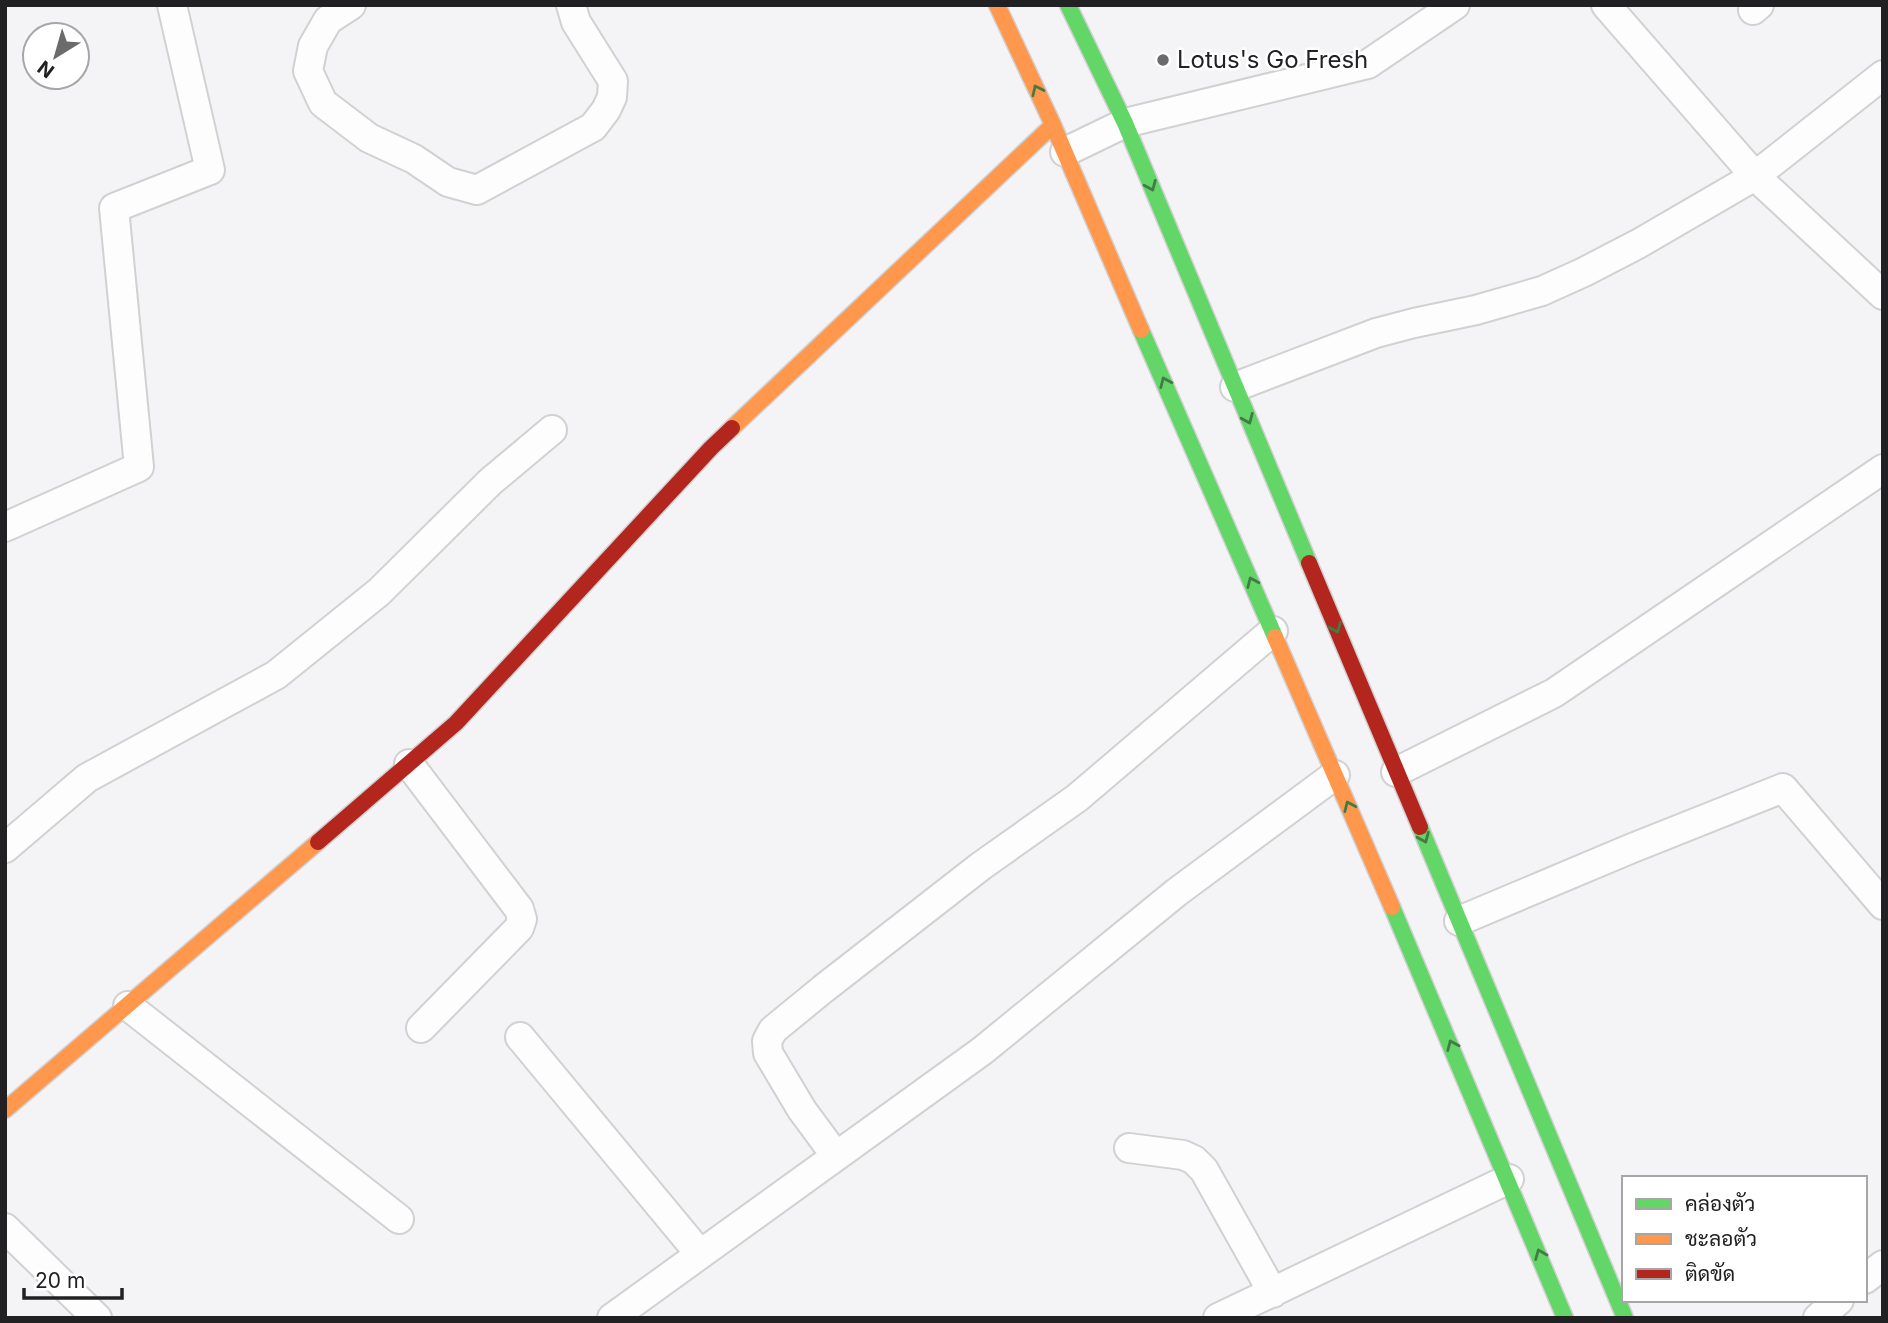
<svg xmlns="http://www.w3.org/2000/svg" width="1888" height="1323" viewBox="0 0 1888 1323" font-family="Inter,Sarabun,sans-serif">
<rect width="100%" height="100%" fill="#f4f3f5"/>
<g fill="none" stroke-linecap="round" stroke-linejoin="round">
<defs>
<path id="street" d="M 351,5 L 328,20 L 313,46 L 308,71 L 323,103 L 369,138 L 414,159 L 448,182 L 477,190 L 593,127 L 606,110 L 612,97 L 613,81 L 576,22 L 571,5
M 1606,5 L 1755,176 L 1883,295
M 1753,10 L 1759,5
M 1065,152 L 1125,123 L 1368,64 L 1455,5
M 1235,387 L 1376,333 L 1414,323 L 1476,310 L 1542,291 L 1584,272 L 1638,244 L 1755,176 L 1883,75
M 5,527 L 139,467 L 114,208 L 210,170 L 172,5
M 409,764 L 519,909 L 522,919 L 519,928 L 421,1028
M 1396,772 L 1554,693 L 1883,469
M 5,848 L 87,778 L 276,675 L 379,592 L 490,482 L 552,430
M 1459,921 L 1630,849 L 1783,788 L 1883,905
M 128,1006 L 399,1219
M 520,1037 L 700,1254
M 1129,1148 L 1183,1155 L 1194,1160 L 1204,1170 L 1273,1293
M 836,1156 L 802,1110 L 768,1053 L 767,1041 L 773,1030 L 823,989 L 981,866 L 1077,798 L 1273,631
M 5,1228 L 97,1318
M 1865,1279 L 1883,1265
M 612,1318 L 982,1051 L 1177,892 L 1335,775
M 1218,1318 L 1509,1179
M 1818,1318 L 1839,1300"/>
<path id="fast" d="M 1068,5 L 1125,123 L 1309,563
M 1141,330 L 1275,637
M 1420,827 L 1625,1318
M 1392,907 L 1565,1318"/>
<path id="slow" d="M 997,5 L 1053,125 L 1141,330
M 732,428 L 1053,125
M 1275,637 L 1392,907
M 5,1110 L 318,842"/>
<path id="jam" d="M 1309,563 L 1420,827
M 318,842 L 456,723 L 711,448 L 732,428"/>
</defs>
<!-- street casing -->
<use href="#street" stroke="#d1d1d2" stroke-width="32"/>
<!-- fast casing -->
<use href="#fast" stroke="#d1d1d2" stroke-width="19"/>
<!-- slow casing -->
<use href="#slow" stroke="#d1d1d2" stroke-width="19"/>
<!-- jam casing -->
<use href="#jam" stroke="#d1d1d2" stroke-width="19"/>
<!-- street -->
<use href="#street" stroke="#fdfdfe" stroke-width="28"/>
<!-- fast -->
<use href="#fast" stroke="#63d668" stroke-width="16"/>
<!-- slow -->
<use href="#slow" stroke="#ff974d" stroke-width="16"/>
<!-- jam -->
<use href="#jam" stroke="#b3261e" stroke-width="16"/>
</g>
<!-- one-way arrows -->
<defs><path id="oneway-chevron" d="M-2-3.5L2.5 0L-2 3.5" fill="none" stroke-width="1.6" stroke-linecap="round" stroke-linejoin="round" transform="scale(1.75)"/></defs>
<g stroke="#427b45">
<use href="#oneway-chevron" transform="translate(1037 90) rotate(-115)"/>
<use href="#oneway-chevron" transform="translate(1151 186) rotate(67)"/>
<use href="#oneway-chevron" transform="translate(1165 382) rotate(-114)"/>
<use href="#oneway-chevron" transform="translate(1248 419) rotate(67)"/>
<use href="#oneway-chevron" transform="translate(1252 582) rotate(-114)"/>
<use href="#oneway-chevron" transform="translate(1336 628) rotate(67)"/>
<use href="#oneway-chevron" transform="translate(1349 806) rotate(-114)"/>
<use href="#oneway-chevron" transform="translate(1424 838) rotate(67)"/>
<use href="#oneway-chevron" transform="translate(1452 1045) rotate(-113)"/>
<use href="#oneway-chevron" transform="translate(1540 1254) rotate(-112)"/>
</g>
<!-- markers -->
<circle fill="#6b6a6c" stroke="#fff" stroke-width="2.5" cx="1163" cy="60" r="7"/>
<g text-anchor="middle" stroke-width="5" stroke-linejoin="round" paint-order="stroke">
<!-- poi labels -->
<g font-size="24" fill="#212022" stroke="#fff" text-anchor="start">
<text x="1177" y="68">Lotus's Go Fresh</text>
</g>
</g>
<!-- border -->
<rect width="1888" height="1323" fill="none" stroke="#212022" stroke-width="14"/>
<!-- legend -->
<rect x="1622" y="1176" width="245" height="126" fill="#ffffff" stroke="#a6a6a7" stroke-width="2"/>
<rect x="1636" y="1199" width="35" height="10" fill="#63d668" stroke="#a6a6a7" stroke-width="2"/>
<text x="1685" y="1211" font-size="21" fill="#212022">คล่องตัว</text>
<rect x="1636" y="1234" width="35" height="10" fill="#ff974d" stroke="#a6a6a7" stroke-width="2"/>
<text x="1685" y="1246" font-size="21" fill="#212022">ชะลอตัว</text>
<rect x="1636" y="1269" width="35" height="10" fill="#b3261e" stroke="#a6a6a7" stroke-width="2"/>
<text x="1685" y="1281" font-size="21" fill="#212022">ติดขัด</text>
<!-- north arrow -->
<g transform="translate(56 56) rotate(217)"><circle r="33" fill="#ffffff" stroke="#a6a6a7" stroke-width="2"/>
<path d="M0-5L12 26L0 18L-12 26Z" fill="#6b6a6c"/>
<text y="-10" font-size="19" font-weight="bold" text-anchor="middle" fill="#212022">N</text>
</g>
<!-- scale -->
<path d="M24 1288v10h98v-10" fill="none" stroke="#212022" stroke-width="3.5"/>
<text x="35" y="1288" font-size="21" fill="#212022" stroke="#ffffff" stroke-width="5" paint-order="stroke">20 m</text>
</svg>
